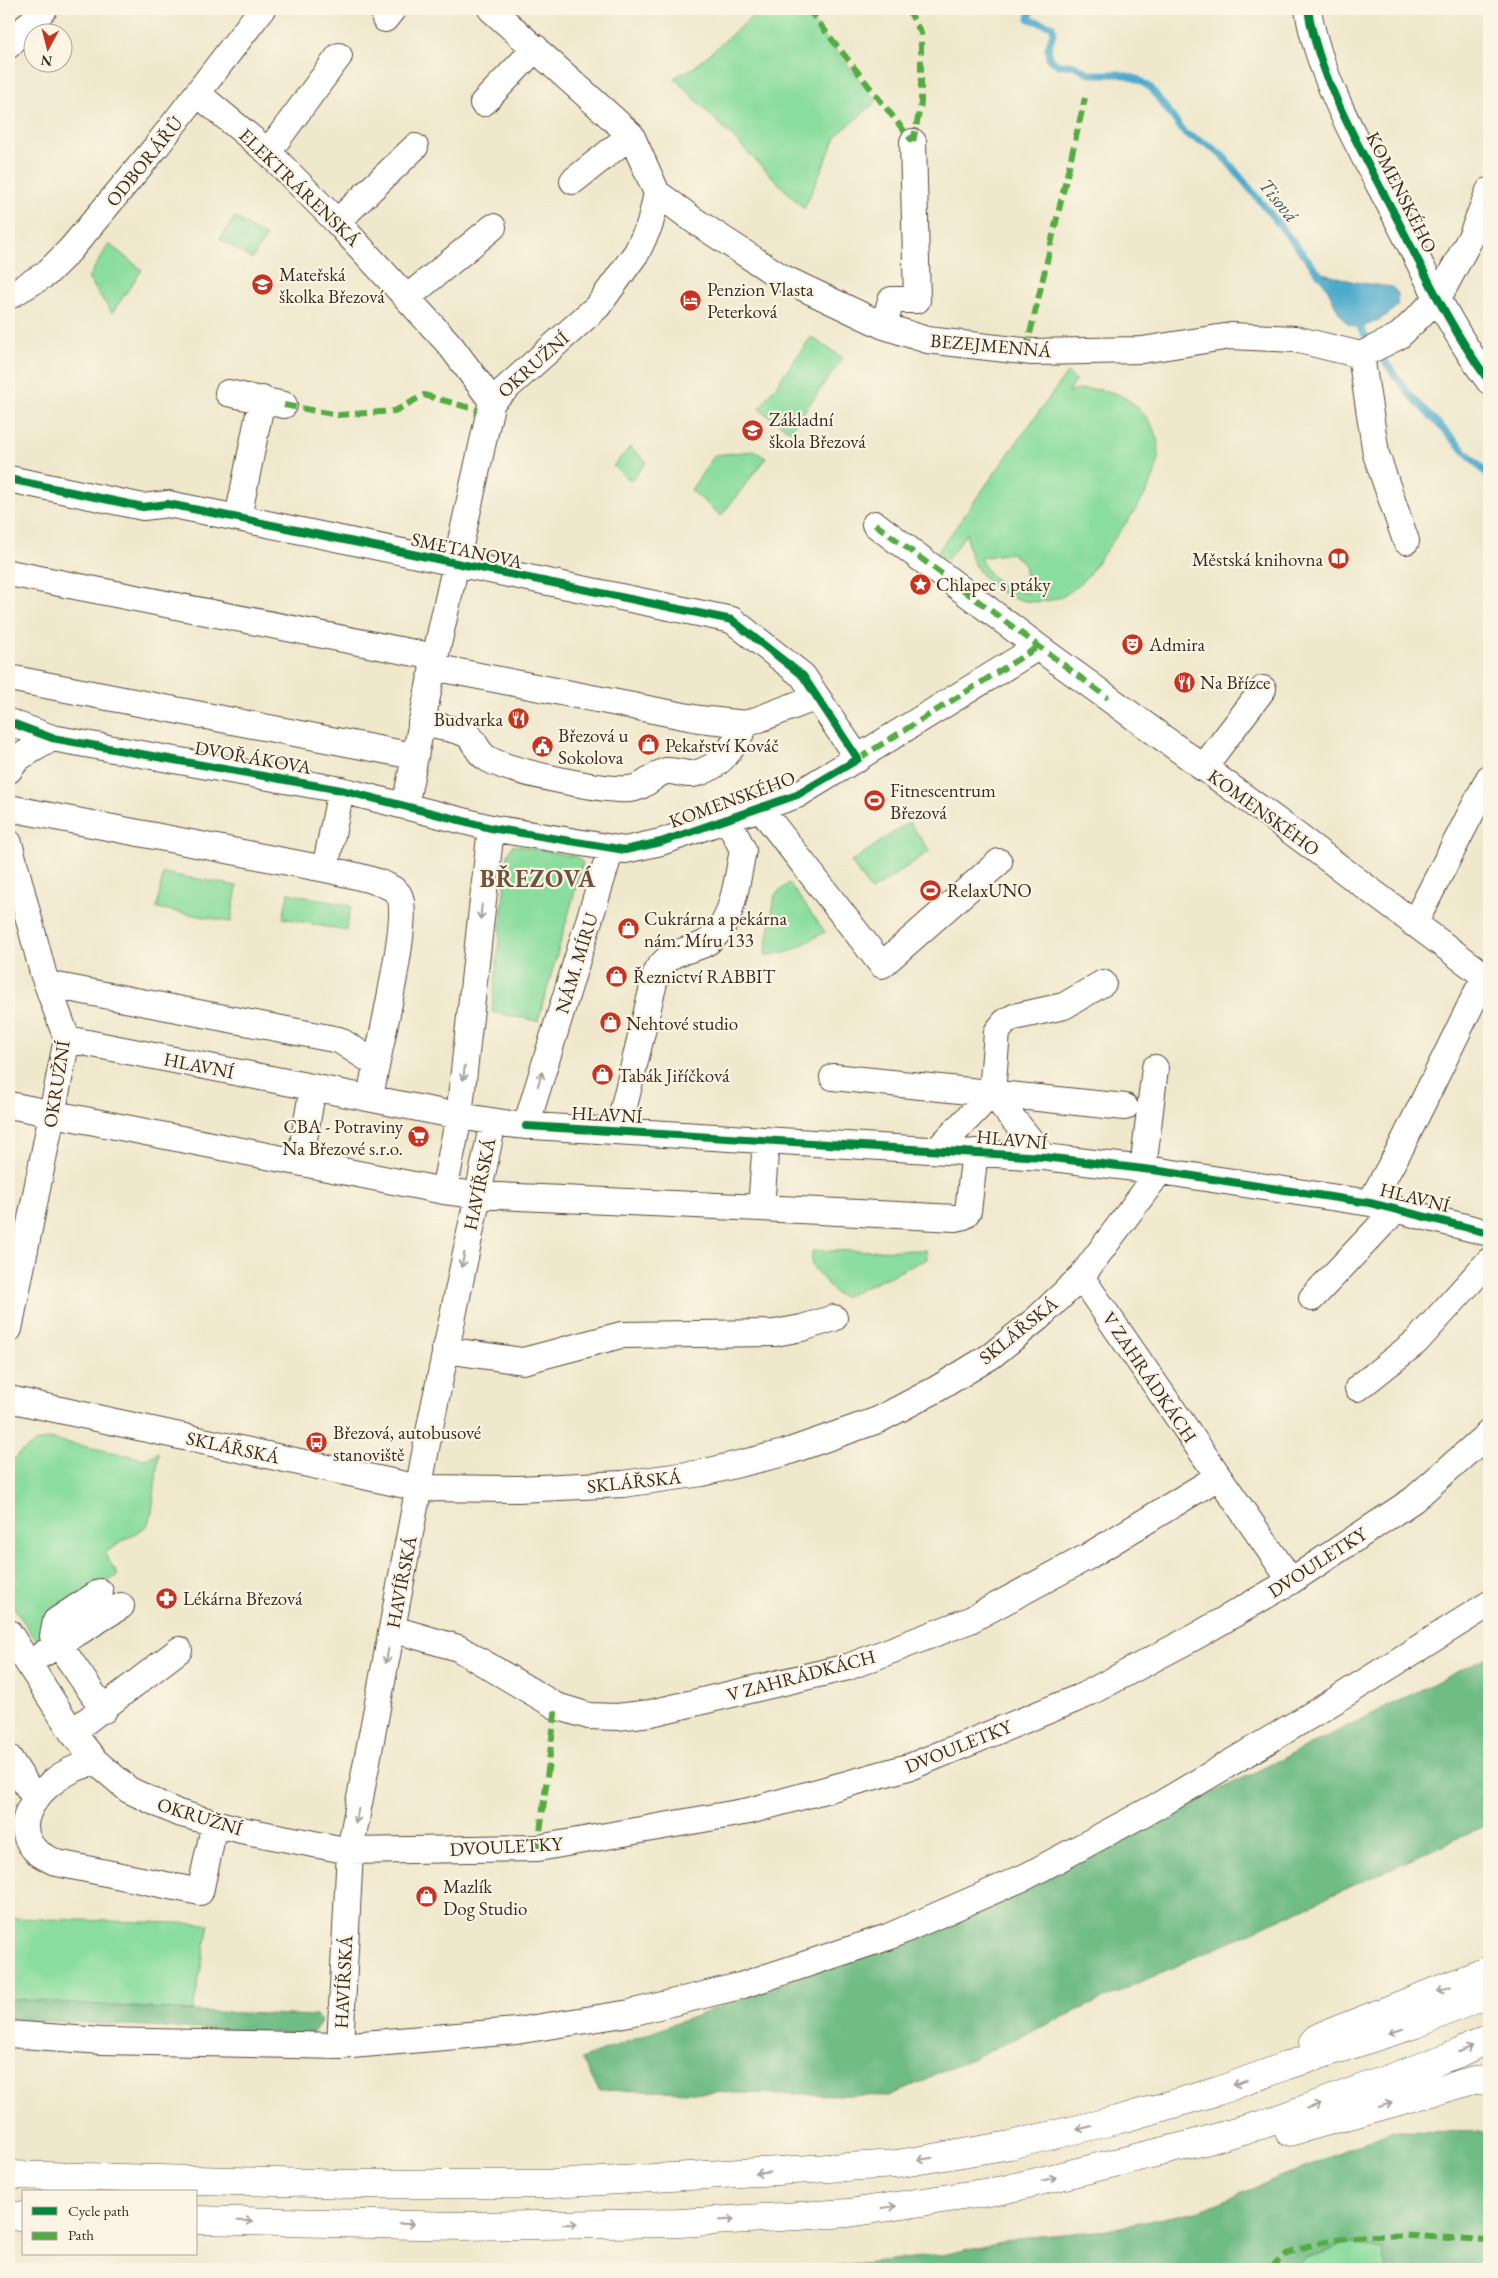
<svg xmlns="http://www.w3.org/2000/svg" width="1498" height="2278" viewBox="0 0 1498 2278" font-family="'EB Garamond',serif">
<rect width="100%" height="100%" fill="#fcf5e5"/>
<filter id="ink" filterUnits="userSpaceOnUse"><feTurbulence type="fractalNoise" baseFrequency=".02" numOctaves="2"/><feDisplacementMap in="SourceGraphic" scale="10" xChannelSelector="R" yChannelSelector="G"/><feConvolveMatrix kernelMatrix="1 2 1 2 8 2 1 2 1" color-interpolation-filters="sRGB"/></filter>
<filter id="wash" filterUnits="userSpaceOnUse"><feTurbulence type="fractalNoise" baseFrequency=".0096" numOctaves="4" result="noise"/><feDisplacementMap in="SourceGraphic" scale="20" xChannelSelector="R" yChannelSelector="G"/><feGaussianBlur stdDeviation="1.12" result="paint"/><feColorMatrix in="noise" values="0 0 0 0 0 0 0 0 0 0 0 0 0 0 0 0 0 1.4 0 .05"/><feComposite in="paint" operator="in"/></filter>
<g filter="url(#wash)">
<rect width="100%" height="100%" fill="#efe8cc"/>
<!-- green -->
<path fill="#8add9e" stroke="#62845e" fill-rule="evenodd" d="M 761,9 L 802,9 L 877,101 L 837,135 L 804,209 L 674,78 L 693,68 Z
M 235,217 L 266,237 L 252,259 L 220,239 Z
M 109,244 L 142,270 L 112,313 L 88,278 Z
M 811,337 L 843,358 L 790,431 L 759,409 Z
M 1067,373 L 1076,380 L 1068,392 C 1094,386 1119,389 1138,408 C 1178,447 1152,487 1126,523 C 1113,540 1101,558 1088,575 C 1081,583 1074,590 1065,595 C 1019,617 967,582 967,533 L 947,560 L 937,553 ZM 1011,553 L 1024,563 L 1028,593 C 1007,591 988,577 980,558 Z
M 630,447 L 647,462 L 631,481 L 613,466 Z
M 754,451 L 766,458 L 721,516 L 691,490 L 715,455 Z
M 909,822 L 930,851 L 871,891 L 851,862 Z
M 513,845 L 577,857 L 583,863 L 538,1021 L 492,1012 L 508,853 Z
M 163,873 L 237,886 L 231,922 L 157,908 Z
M 789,883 L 825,932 L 791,951 L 765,956 L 775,895 Z
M 288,893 L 351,906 L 346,931 L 283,918 Z
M 926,1250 L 927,1259 L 844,1297 L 836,1294 L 812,1266 L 812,1251 Z
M 50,1439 L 145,1459 L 159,1452 L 152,1512 L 147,1526 L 104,1553 L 118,1575 L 101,1585 L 41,1648 L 9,1600 L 9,1464 C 20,1452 33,1441 50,1439 Z
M 9,1918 L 209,1924 L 193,2011 L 9,1999 Z
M 1353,2243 L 1383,2249 L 1387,2269 L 1291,2269 L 1308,2256 Z"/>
<!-- forest -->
<path fill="#6fbc85" stroke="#557352" d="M 1489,1656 L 1489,1824 L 889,2096 L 599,2090 L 581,2059 L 973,1912 Z
M 9,1999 L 193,2011 L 316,2016 L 321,2021 L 313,2033 L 296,2034 L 9,2019 Z
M 1392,2131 L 1489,2132 L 1489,2269 L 1387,2269 L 1383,2249 L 1353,2243 L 1308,2256 L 1291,2269 L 800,2269 L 943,2255 L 1018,2238 L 1107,2230 L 1201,2210 Z"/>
<!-- water -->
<path fill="#4daacc" stroke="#446a75" d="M 1315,271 L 1355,282 L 1392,287 L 1398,293 L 1397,306 C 1389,315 1382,318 1372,323 C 1342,340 1336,301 1325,285 C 1322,281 1318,277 1314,273 Z"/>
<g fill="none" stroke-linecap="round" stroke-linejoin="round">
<!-- stream -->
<path stroke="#4daacc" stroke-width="7" d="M 1031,9 L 1029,19 L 1052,26 L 1054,31 L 1048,48 L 1049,59 L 1059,65 L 1074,65 L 1090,74 L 1120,74 L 1137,79 L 1151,88 L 1185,134 L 1207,144 L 1224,157 L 1321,276
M 1355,320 L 1371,344
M 1378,352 L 1409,394 L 1489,476"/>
</g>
</g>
<g filter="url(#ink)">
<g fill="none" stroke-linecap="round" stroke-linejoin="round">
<defs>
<path id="minor" d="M 1308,9 C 1318,77 1363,154 1395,215 C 1424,271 1451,330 1489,381
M 385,19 L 393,9
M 9,45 L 44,9
M 198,94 L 268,152 L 337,222 L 450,345 L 492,401
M 483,103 L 536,48
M 268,152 L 339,56
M 573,181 L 631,135
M 657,193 L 695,221 L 781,277 L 884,326 L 927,340 L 1032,352 L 1142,350 L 1231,336 L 1295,339 L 1361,355 L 1399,336 L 1438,298 L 1472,235 L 1489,191
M 337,222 L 415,147
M 9,296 L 46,274 L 70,250 L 156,147 L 262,9
M 408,297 L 493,227
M 884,326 L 891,300 L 917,300 L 913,142
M 1361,355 L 1376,454 L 1406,541
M 228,393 L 284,405
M 9,479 L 143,507 L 168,504 L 238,518 L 732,620 L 803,676 L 858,759
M 238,518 L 262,399
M 875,524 L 1038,647 L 1280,823 L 1489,979
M 9,573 L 435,657
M 433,667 L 699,719 L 746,724 L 817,697
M 9,678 L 414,756
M 9,722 L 52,738 L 341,790 L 491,828 L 625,850 L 661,842 L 797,795 L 1038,647
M 421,723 C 433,726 460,729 469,736 C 476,743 477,753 488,759 C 511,772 603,791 629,789 C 645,788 654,774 666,771 C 675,770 684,775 693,774 C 720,769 734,746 746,724
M 1203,768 L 1263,689
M 9,770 L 18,758 L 52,738
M 405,806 L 433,667 L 492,401 L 598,306 L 637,252 L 650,224 L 657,193 L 631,135 L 491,9
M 9,808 L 325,869 C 341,873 391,881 399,895 C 412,918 375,1063 370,1098
M 760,808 L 882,965 L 999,862
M 9,843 L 43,973 L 67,1039 L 9,1329
M 325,869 L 341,790
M 1414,924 L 1489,778
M 47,984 L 339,1040 L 375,1063
M 67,1039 L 459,1116 L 516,1125 L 1044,1157 L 1160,1171 L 1370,1203 L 1489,1233
M 833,1077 L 1125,1107
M 992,1093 L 1044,1157
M 9,1105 L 444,1191 L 476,1195 L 761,1208 L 766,1140
M 526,1126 L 611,849
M 618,1131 L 657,970 C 674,949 680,954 702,945 C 733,932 737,878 743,850 L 728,820
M 937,1150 L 992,1093 L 997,1032 L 1005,1022 L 1014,1017 L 1064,1006 L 1103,983
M 300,1162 L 313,1087
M 1143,1169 L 1155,1068
M 444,1191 L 459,1116 L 491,828
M 1370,1203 L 1401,1147 L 1485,976
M 761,1208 L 955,1218 L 964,1216 L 968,1211 L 975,1152
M 1081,1277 L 1291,1581
M 1312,1298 L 1388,1218 L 1393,1207
M 445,1350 L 523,1361 L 621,1335 L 775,1333 L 802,1328 L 834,1318
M 1358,1388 L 1416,1342 L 1489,1261
M 9,1399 L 419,1488 L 518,1489 L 623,1484 L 702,1473 L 784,1453 L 878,1420 L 935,1390 L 991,1356 L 1038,1318 L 1081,1277 L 1160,1171
M 100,1592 L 56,1621 L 53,1636 L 104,1710
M 393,1629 L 458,1648 L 556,1706 L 589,1716 L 617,1717 L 651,1713 L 848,1667 L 970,1620 L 1087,1557 L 1218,1477
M 9,1633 L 72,1732 L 96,1762 L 129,1790 L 178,1813 L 241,1830 L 350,1851 L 538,1848 L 749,1811 L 912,1766 L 1083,1696 L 1198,1635 L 1291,1581 L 1413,1500 L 1489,1433
M 43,1654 L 121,1606
M 72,1732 L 179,1650
M 9,1758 L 35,1798
M 96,1762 C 88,1764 81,1766 74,1769 C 46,1781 7,1819 34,1849 C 39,1855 49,1859 57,1863 L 200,1892 L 215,1823
M 9,2034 L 101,2041 L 340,2046 L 516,2031 L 630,2013 L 740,1986 L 888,1937 L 1027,1876 L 1161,1804 L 1323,1708 L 1489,1604
M 340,2046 L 350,1851 L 431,1422 L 493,1122"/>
<path id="highway" d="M 1313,2042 L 1317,2038 L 1489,1970
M 1289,2132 L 1474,2080 L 1489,2081
M 9,2175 L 350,2184 L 551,2184 L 897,2164 L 1010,2145 L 1117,2120 L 1218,2091 L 1286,2066 L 1416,2024 L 1489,1993
M 9,2216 L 24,2216
M 196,2220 L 461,2226 L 679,2223 L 849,2213 L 1003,2190 L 1201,2142 L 1264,2124 L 1459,2053 L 1489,2038"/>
</defs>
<!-- minor casing -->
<use href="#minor" stroke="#564638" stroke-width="28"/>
<!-- highway casing -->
<use href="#highway" stroke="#564638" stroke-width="29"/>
<!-- minor -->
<use href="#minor" stroke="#fff" stroke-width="26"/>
<!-- highway -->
<use href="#highway" stroke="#fff" stroke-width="28"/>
<!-- quiet -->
<path stroke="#55ab43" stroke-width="6" stroke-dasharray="12 6" stroke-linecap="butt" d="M 808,9 L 913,142
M 908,9 L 921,33 L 921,103 L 913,142
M 1026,351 L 1085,98
M 284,405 L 338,415 L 395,411 L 424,395 L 478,410
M 875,524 L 1108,698
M 858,759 L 1038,647
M 538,1848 L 556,1706
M 1271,2269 C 1275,2265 1280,2259 1285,2256 C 1339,2225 1428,2238 1489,2240"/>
<defs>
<path id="cycleway" d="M 1308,9 C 1318,77 1363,154 1395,215 C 1424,271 1451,330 1489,381
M 9,479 L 143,507 L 168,504 L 238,518 L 732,620 L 803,676 L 858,759 L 797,795 L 661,842 L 625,850 L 491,828 L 341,790 L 52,738 L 9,722
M 526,1126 L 1044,1157 L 1160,1171 L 1370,1203 L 1489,1233"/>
</defs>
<!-- cycleway casing -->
<use href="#cycleway" stroke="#fcf5e5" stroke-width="11"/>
<!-- cycleway -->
<use href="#cycleway" stroke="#00873e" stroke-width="8"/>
</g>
<!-- one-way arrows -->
<defs><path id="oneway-shaft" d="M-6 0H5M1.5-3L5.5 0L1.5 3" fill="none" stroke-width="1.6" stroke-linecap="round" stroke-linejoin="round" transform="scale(1.25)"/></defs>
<g stroke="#a79f9a">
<use href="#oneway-shaft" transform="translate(481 912) rotate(96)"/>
<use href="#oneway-shaft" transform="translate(464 1073) rotate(96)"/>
<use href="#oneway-shaft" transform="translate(540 1079) rotate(-73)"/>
<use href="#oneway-shaft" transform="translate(463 1260) rotate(101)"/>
<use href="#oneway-shaft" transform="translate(387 1656) rotate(101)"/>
<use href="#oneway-shaft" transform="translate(357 1816) rotate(101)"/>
<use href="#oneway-shaft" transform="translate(1444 1989) rotate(159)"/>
<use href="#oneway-shaft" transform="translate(1396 2031) rotate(162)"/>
<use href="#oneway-shaft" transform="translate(1466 2049) rotate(-25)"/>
<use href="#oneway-shaft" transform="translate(1240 2083) rotate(160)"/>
<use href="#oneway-shaft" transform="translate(1385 2105) rotate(-16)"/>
<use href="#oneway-shaft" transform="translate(1314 2106) rotate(-20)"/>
<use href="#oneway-shaft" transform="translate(1084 2128) rotate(167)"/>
<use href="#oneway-shaft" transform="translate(925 2159) rotate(170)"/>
<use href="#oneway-shaft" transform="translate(763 2173) rotate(176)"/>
<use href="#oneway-shaft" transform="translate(1049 2179) rotate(-14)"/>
<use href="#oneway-shaft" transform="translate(889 2207) rotate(-8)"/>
<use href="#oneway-shaft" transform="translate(727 2220) rotate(-4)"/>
<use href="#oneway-shaft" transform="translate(245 2221) rotate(1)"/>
<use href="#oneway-shaft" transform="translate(407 2224) rotate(1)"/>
<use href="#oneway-shaft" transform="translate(570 2224) rotate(-1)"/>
</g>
</g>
<!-- icons -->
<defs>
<symbol id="school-disc" viewBox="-11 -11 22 22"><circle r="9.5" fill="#c8321e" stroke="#fcf5e5"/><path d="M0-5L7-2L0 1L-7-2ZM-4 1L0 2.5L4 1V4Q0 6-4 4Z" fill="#fff"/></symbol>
<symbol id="hotel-disc" viewBox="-11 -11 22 22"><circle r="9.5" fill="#c8321e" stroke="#fcf5e5"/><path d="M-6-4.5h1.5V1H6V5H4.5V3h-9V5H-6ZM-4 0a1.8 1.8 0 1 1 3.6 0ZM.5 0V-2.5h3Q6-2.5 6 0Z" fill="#fff"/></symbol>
<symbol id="library-disc" viewBox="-11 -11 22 22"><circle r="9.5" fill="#c8321e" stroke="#fcf5e5"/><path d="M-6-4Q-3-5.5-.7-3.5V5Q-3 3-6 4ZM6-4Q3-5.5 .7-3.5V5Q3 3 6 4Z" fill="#fff"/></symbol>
<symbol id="sight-disc" viewBox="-11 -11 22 22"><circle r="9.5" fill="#c8321e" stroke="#fcf5e5"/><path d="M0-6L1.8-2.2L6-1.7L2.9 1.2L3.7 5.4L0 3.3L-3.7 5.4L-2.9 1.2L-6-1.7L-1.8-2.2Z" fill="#fff"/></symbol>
<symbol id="theatre-disc" viewBox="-11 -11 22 22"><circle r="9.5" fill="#c8321e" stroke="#fcf5e5"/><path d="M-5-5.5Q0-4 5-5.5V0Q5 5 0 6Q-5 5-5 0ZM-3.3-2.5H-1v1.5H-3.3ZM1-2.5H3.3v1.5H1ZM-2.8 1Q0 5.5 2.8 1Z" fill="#fff"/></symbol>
<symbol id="restaurant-disc" viewBox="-11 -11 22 22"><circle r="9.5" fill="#c8321e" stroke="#fcf5e5"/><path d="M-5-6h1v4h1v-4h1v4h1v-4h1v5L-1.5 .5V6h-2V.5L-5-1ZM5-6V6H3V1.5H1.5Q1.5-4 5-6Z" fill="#fff"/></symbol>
<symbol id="shop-disc" viewBox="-11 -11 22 22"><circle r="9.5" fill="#c8321e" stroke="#fcf5e5"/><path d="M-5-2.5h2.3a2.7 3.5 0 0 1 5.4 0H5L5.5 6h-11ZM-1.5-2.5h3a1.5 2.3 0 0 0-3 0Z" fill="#fff"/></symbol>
<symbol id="civic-disc" viewBox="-11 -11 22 22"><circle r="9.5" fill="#c8321e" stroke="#fcf5e5"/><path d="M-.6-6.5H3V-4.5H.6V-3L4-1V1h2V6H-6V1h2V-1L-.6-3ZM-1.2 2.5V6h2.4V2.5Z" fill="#fff"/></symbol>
<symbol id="stadium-disc" viewBox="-11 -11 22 22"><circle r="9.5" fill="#c8321e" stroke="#fcf5e5"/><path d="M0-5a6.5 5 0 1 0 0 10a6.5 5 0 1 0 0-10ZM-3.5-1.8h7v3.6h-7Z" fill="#fff"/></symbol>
<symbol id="supermarket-disc" viewBox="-11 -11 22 22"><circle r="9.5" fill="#c8321e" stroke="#fcf5e5"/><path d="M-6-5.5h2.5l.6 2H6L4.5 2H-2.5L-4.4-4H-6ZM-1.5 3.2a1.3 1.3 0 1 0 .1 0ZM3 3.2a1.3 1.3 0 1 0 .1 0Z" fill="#fff"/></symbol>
<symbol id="bus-disc" viewBox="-11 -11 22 22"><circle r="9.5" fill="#c8321e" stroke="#fcf5e5"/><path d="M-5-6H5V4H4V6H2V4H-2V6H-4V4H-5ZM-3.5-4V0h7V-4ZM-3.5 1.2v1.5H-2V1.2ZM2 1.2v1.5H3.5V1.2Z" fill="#fff"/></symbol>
<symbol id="pharmacy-disc" viewBox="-11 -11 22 22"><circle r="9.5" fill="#c8321e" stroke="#fcf5e5"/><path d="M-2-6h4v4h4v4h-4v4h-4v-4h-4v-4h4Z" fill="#fff"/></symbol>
</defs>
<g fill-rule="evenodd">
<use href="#school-disc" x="250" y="272" width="25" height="25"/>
<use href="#hotel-disc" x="678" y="288" width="25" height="25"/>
<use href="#school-disc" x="740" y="418" width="25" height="25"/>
<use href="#library-disc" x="1326" y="546" width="25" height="25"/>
<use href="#sight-disc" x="908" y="572" width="25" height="25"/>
<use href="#theatre-disc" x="1120" y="632" width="25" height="25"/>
<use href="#restaurant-disc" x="1172" y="670" width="25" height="25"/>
<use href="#restaurant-disc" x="506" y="706" width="25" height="25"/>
<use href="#shop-disc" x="636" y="732" width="25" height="25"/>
<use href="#civic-disc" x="530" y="734" width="25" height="25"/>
<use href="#stadium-disc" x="862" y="788" width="25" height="25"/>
<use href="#stadium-disc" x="918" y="878" width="25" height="25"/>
<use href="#shop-disc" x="616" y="916" width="25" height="25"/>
<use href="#shop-disc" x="604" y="964" width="25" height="25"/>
<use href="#shop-disc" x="598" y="1010" width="25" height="25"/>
<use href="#shop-disc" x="590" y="1062" width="25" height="25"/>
<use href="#supermarket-disc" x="406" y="1124" width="25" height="25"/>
<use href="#bus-disc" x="304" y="1430" width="25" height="25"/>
<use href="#pharmacy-disc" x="154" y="1586" width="25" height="25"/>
<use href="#shop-disc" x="414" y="1884" width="25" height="25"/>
</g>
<g text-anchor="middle" stroke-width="4.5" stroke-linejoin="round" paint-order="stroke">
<!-- street labels -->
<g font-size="19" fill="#3b2a1e" stroke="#fcf5e5">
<text transform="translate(144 161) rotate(-51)" y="7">ODBORÁŘŮ</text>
<text transform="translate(300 187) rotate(44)" y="7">ELEKTRÁRENSKÁ</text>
<text transform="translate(1402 192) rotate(63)" y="7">KOMENSKÉHO</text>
<text transform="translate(991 345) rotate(5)" y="7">BEZEJMENNÁ</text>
<text transform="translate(533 364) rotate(-42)" y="7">OKRUŽNÍ</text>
<text transform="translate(467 550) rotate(12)" y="7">SMETANOVA</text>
<text transform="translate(253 757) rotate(10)" y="7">DVOŘÁKOVA</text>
<text transform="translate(732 799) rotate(-20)" y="7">KOMENSKÉHO</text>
<text transform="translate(1264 812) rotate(36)" y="7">KOMENSKÉHO</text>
<text transform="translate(576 963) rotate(-73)" y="7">NÁM. MÍRU</text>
<text transform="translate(199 1065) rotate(11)" y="7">HLAVNÍ</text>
<text transform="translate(56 1084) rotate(-81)" y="7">OKRUŽNÍ</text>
<text transform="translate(607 1114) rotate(3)" y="7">HLAVNÍ</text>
<text transform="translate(1012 1139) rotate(5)" y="7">HLAVNÍ</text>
<text transform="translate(479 1184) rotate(-78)" y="7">HAVÍŘSKÁ</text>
<text transform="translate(1415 1197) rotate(14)" y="7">HLAVNÍ</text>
<text transform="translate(1018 1330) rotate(-39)" y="7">SKLÁŘSKÁ</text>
<text transform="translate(1150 1377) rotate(56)" y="7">V ZAHRÁDKÁCH</text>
<text transform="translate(233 1447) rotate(12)" y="7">SKLÁŘSKÁ</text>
<text transform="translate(634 1481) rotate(-6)" y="7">SKLÁŘSKÁ</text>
<text transform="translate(1317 1562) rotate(-33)" y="7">DVOULETKY</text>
<text transform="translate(401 1582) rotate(-79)" y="7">HAVÍŘSKÁ</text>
<text transform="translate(801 1675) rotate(-15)" y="7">V ZAHRÁDKÁCH</text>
<text transform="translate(958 1746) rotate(-22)" y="7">DVOULETKY</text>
<text transform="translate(200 1816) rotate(17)" y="7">OKRUŽNÍ</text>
<text transform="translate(506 1846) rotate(-3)" y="7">DVOULETKY</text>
<text transform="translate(343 1982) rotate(-87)" y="7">HAVÍŘSKÁ</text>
</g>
<!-- poi labels -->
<g font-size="19" fill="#3b2a1e" stroke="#fcf5e5" text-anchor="start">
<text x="279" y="281">Mateřská<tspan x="279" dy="22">školka Březová</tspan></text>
<text x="707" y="296">Penzion Vlasta<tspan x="707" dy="22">Peterková</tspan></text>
<text x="769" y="426">Základní<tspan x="769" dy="22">škola Březová</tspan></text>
<text x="1323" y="566" text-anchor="end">Městská knihovna</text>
<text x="936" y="591">Chlapec s ptáky</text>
<text x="1149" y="651">Admira</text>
<text x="1200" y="689">Na Břízce</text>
<text x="503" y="726" text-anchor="end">Budvarka</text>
<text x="558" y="742">Březová u<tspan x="558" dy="22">Sokolova</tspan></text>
<text x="665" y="752">Pekařství Kováč</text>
<text x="890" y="797">Fitnescentrum<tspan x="890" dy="22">Březová</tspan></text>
<text x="947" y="897">RelaxUNO</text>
<text x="644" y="925">Cukrárna a pekárna<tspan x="644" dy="22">nám. Míru 133</tspan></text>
<text x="633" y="983">Řeznictví RABBIT</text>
<text x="626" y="1030">Nehtové studio</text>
<text x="618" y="1082">Tabák Jiříčková</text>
<text x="403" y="1133" text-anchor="end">CBA - Potraviny<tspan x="403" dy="22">Na Březové s.r.o.</tspan></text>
<text x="333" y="1439">Březová, autobusové<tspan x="333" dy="22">stanoviště</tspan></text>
<text x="183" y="1605">Lékárna Březová</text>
<text x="443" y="1893">Mazlík<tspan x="443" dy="22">Dog Studio</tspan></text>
</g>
<!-- water labels -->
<g font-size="20" font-style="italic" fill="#41575b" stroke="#fcf5e5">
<text transform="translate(1279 200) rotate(51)" y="7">Tisová</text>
</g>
<!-- district labels -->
<g font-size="24" font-weight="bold" letter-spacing="1" fill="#70523e" stroke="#fcf5e5">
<text x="538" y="887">BŘEZOVÁ</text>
</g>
</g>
<!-- margin -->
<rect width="1498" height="2278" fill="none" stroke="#fcf5e5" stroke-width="30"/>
<!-- legend -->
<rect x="22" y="2190" width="175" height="65" fill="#fcf5e5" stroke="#afa495"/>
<rect x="32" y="2207" width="25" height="8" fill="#00873e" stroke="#afa495"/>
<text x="68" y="2216" font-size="15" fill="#3b2a1e">Cycle path</text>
<rect x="32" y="2232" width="25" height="8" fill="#55ab43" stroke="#afa495"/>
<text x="68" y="2240" font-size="15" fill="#3b2a1e">Path</text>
<!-- north arrow -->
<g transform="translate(48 48) rotate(187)"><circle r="24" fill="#fcf5e5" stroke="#afa495"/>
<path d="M0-4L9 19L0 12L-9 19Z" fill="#c8321e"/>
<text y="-8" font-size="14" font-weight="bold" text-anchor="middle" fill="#3b2a1e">N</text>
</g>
</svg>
